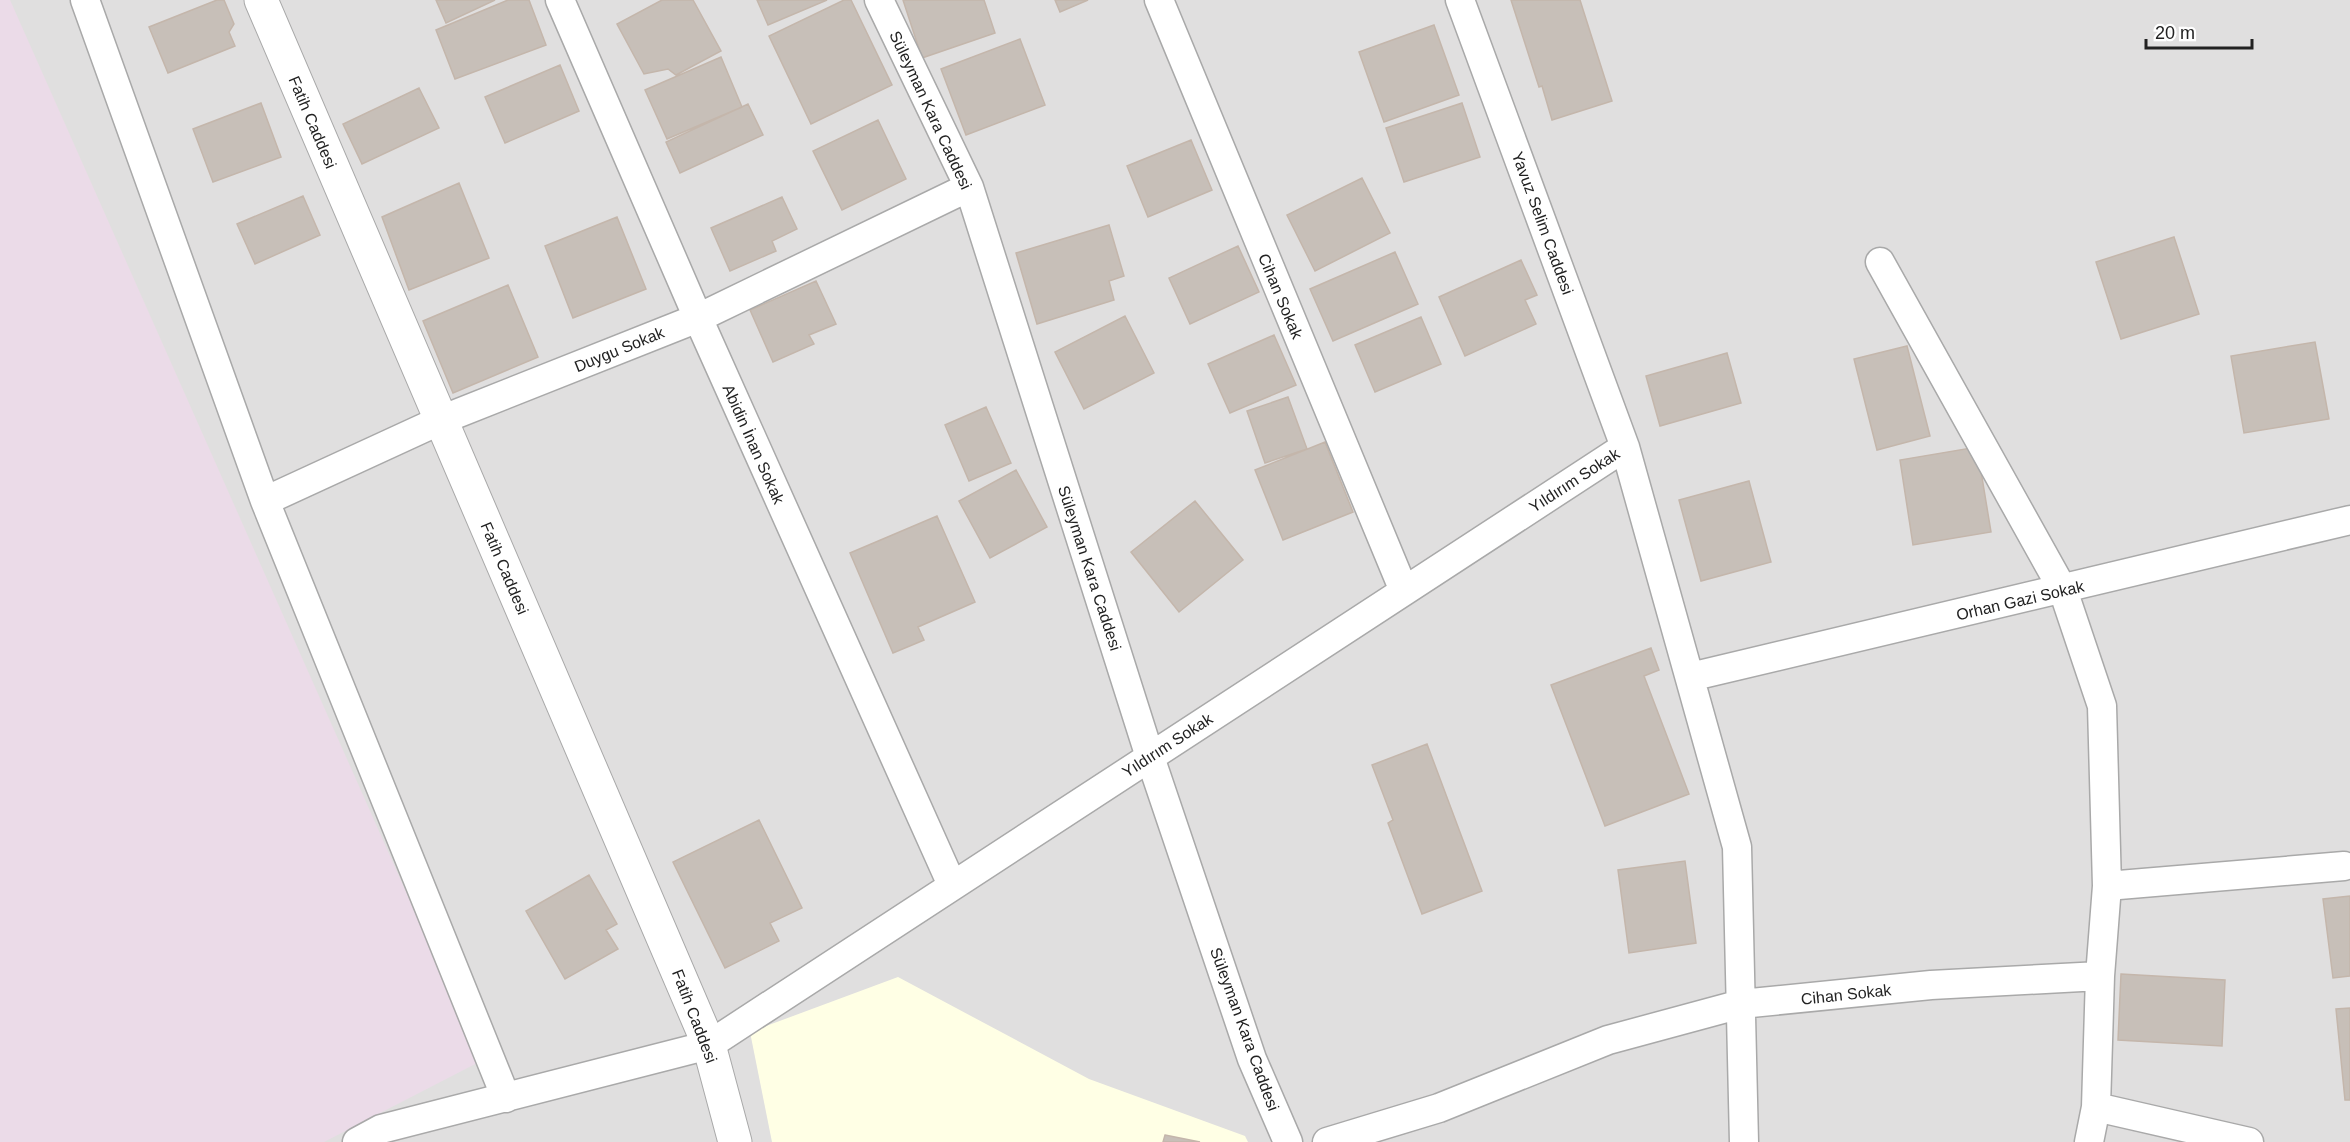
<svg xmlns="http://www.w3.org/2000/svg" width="2350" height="1142" viewBox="0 0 2350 1142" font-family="Arial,sans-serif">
<rect width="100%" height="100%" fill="#f2efe9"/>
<!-- residential -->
<path fill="#e0dfdf" d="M 0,0 L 2350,0 L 2350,1142 L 0,1142 Z"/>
<!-- industrial -->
<path fill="#ebdbe8" d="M 0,0 L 10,0 L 481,1061 L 324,1142 L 0,1142 Z"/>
<!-- education -->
<path fill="#ffffe5" d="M 898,977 L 1089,1079 L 1245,1136 L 1248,1142 L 772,1142 L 750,1032 Z"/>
<!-- building -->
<path fill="#c7bfb8" stroke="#c4b6ab" stroke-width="1.5" d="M 217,0 L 224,0 L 234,24 L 229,32 L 235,46 L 168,73 L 149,27 Z
M 436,0 L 495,0 L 446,23 Z
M 508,0 L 529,0 L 546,45 L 455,79 L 436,30 Z
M 662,0 L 693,0 L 721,51 L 676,75 L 668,69 L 644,74 L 617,24 Z
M 757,0 L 827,0 L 768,25 Z
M 844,0 L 851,0 L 892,85 L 811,124 L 769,36 Z
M 903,0 L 984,0 L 995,33 L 922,58 Z
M 1055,0 L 1088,0 L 1060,12 Z
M 1511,0 L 1580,0 L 1612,101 L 1552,120 L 1542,86 L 1539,87 Z
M 1434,25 L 1459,95 L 1384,122 L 1359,52 Z
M 1020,39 L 1045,105 L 966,135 L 941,69 Z
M 721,57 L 742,107 L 667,139 L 645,90 Z
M 560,65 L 579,111 L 505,143 L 485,97 Z
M 419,88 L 439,128 L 362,164 L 343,124 Z
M 261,103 L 281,157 L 213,182 L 193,129 Z
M 1462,103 L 1480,157 L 1404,182 L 1386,128 Z
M 748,104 L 763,135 L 680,173 L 666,142 Z
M 878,120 L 906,179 L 842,210 L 813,151 Z
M 1191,140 L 1212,190 L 1148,217 L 1127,166 Z
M 1362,178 L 1390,233 L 1315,271 L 1287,215 Z
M 459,183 L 489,258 L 409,290 L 382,217 Z
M 303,196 L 320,235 L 255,264 L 237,224 Z
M 782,197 L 797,229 L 772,241 L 776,251 L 730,271 L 711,228 Z
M 617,217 L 646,289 L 573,318 L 545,246 Z
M 1109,225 L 1124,276 L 1109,281 L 1114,300 L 1037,324 L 1016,253 Z
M 2174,237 L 2199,314 L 2121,339 L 2096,262 Z
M 1238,246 L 1259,292 L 1190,324 L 1169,278 Z
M 1395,252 L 1418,304 L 1333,341 L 1310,289 Z
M 1521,260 L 1537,295 L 1525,300 L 1536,324 L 1465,356 L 1439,297 Z
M 816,281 L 836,324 L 809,335 L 814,344 L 773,362 L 750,310 Z
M 508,285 L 538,357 L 453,393 L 423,321 Z
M 1125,316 L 1154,373 L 1084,409 L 1055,352 Z
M 1421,317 L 1441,364 L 1375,392 L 1355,345 Z
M 1274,335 L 1296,385 L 1230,413 L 1208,364 Z
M 2315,342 L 2329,419 L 2244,433 L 2231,356 Z
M 1907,346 L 1930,436 L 1877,450 L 1854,359 Z
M 1727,353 L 1741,403 L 1660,426 L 1646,376 Z
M 1288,397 L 1307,449 L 1265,463 L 1247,411 Z
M 986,407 L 1011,463 L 969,481 L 945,425 Z
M 1325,442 L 1353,512 L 1283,540 L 1255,470 Z
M 1977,447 L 1991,532 L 1913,545 L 1900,460 Z
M 1016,470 L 1047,527 L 990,558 L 959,501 Z
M 1749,481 L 1771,562 L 1701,581 L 1679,500 Z
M 1195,501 L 1243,560 L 1179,612 L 1131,552 Z
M 937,516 L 975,602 L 918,627 L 924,640 L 893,653 L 850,553 Z
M 1651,648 L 1659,670 L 1644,676 L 1689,794 L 1605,826 L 1551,685 Z
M 1427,744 L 1482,891 L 1422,914 L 1388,823 L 1393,820 L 1372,765 Z
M 759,820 L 802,908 L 770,923 L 779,941 L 725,968 L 673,862 Z
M 1685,861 L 1696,943 L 1629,953 L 1618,870 Z
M 589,875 L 617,924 L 606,930 L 618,949 L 565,979 L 526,911 Z
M 2350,896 L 2350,976 L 2333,978 L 2323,899 Z
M 2121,974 L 2225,980 L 2222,1046 L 2118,1040 Z
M 2350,1008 L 2350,1100 L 2345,1100 L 2336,1009 Z
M 1165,1135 L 1200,1142 L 1163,1142 Z"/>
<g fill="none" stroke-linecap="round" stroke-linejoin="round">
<defs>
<path id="minor" d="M 85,0 L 265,501 L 506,1098
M 560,0 L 698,318 L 952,885
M 879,0 L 969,187 L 1150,757 L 1252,1059 L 1288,1142
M 1159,0 L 1404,591
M 1460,0 L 1625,447 L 1737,847 L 1744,1142
M 1880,262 L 2063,590 L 2102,706 L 2107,886 L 2100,976
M 265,501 L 441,420 L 698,318 L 969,187
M 1690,677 L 2350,520
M 2107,886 L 2344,866
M 357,1142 L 381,1129 L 709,1045 L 1625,447
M 1327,1142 L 1439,1108 L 1608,1040 L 1741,1004 L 1931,985 L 2100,976 L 2096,1107 L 2249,1142
M 2089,1142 L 2096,1107"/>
<path id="tertiary" d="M 261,0 L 709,1045 L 735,1142"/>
</defs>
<!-- minor casing -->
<use href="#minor" stroke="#a9a9a9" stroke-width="31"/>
<!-- tertiary casing -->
<use href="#tertiary" stroke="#a9a9a9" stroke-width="35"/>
<!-- minor -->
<use href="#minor" stroke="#fff" stroke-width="28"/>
<!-- tertiary -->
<use href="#tertiary" stroke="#fff" stroke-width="33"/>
</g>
<g text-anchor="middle" stroke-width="5" stroke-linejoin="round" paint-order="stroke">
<!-- street labels -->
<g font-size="16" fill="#222" stroke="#fff">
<text transform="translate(931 110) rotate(65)" y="6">Süleyman Kara Caddesi</text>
<text transform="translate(313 122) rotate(67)" y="6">Fatih Caddesi</text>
<text transform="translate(1543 223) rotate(70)" y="6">Yavuz Selim Caddesi</text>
<text transform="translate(1281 296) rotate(67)" y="6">Cihan Sokak</text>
<text transform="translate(619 349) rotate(-22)" y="6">Duygu Sokak</text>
<text transform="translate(754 444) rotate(66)" y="6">Abidin İnan Sokak</text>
<text transform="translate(1574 480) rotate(-33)" y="6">Yıldırım Sokak</text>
<text transform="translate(505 568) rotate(67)" y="6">Fatih Caddesi</text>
<text transform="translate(1090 568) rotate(72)" y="6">Süleyman Kara Caddesi</text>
<text transform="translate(2020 600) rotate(-13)" y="6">Orhan Gazi Sokak</text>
<text transform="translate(1167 745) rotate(-33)" y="6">Yıldırım Sokak</text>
<text transform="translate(1846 994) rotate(-6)" y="6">Cihan Sokak</text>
<text transform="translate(695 1016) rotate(69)" y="6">Fatih Caddesi</text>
<text transform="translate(1245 1029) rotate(70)" y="6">Süleyman Kara Caddesi</text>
</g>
</g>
<!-- scale -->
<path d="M2146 39v9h106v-9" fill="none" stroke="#222222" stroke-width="3"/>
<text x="2155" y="39" font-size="18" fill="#222222" stroke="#ffffff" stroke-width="4.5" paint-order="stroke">20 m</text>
</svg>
